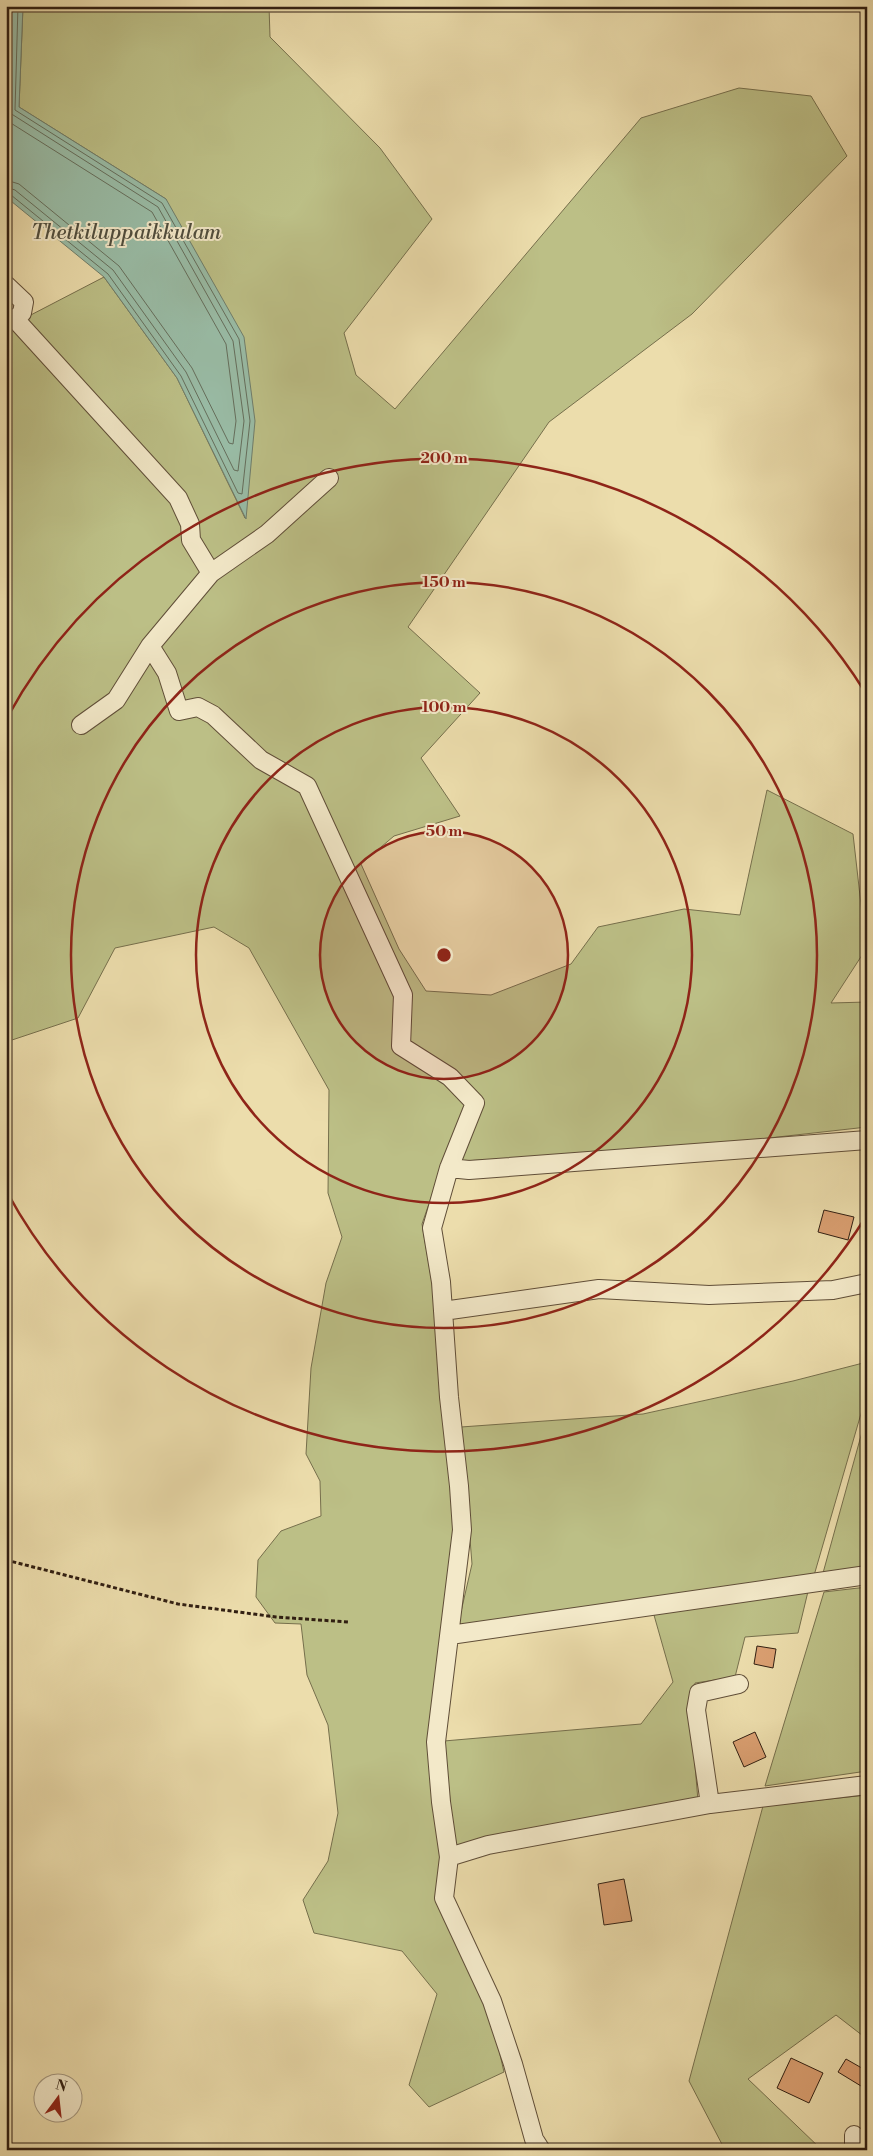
<svg xmlns="http://www.w3.org/2000/svg" width="873" height="2156" viewBox="0 0 873 2156" font-family="'Libre Bodoni',serif">
<rect width="100%" height="100%" fill="#ecddac"/>
<filter id="stains"><feTurbulence type="fractalNoise" baseFrequency=".004" numOctaves="4"/><feColorMatrix values="0 0 0 0 .2 0 0 0 0 .09 0 0 0 0 .02 0 0 0 .5 -.17"/></filter>
<radialGradient id="worn" r=".72"><stop offset=".6" stop-color="#630" stop-opacity="0"/><stop offset="1" stop-color="#630" stop-opacity=".3"/></radialGradient>
<!-- green -->
<path fill="#bcbf86" stroke="#766f4c" d="M 23,6 L 269,6 L 270,37 L 380,148 L 432,219 L 344,333 L 356,375 L 395,409 L 641,118 L 739,88 L 811,96 L 847,156 L 692,314 L 549,422 L 408,627 L 480,693 L 421,758 L 460,816 L 394,836 L 361,864 L 399,949 L 426,991 L 491,995 L 571,964 L 598,927 L 684,909 L 740,915 L 767,790 L 853,834 L 866,949 L 831,1003 L 867,1002 L 867,1127 L 644,1152 L 462,1161 L 442,1166 L 422,1224 L 436,1305 L 440,1398 L 453,1487 L 456,1528 L 429,1737 L 442,1853 L 438,1897 L 488,2002 L 504,2072 L 429,2107 L 409,2085 L 437,1994 L 402,1951 L 314,1933 L 303,1900 L 328,1861 L 338,1813 L 328,1725 L 307,1675 L 301,1624 L 275,1623 L 256,1597 L 258,1560 L 281,1531 L 321,1516 L 320,1481 L 306,1454 L 311,1368 L 326,1283 L 342,1237 L 328,1193 L 329,1090 L 249,948 L 214,927 L 115,948 L 78,1018 L 6,1042 L 6,334 L 25,318 L 104,277 L 177,378 L 245,518 L 166,199 L 19,107 Z
M 867,1362 L 867,1393 L 813,1579 L 811,1579 L 798,1633 L 745,1637 L 735,1677 L 695,1683 L 691,1717 L 698,1801 L 455,1849 L 444,1741 L 641,1724 L 673,1682 L 650,1601 L 457,1629 L 472,1564 L 461,1427 L 643,1414 L 793,1381 Z
M 867,1414 L 867,1568 L 823,1573 Z
M 867,1587 L 867,1771 L 765,1786 L 824,1592 Z
M 867,1795 L 867,2039 L 836,2015 L 748,2079 L 822,2150 L 725,2150 L 689,2081 L 763,1806 Z"/>
<!-- water -->
<path fill="#99bca6" stroke="#6f7d6b" d="M 6,6 L 23,6 L 19,107 L 166,199 L 244,337 L 255,421 L 246,519 L 177,378 L 104,277 L 6,197 Z"/>
<g fill="none" stroke-linecap="round" stroke-linejoin="round">
<!-- shore -->
<path stroke="#656e5c" stroke-width="1" d="M 6,120 L 152,212 L 226,344 L 236,421 L 233,444 L 229,443 L 192,368 L 119,266 L 19,184 L 6,180
M 6,187 L 15,190 L 113,270 L 186,372 L 234,470 L 238,471 L 244,421 L 233,341 L 158,207 L 10,113 L 8,106 L 11,6
M 6,194 L 11,195 L 108,274 L 181,376 L 238,493 L 242,494 L 250,421 L 239,339 L 162,203 L 15,110 L 18,6"/>
</g>
<!-- building -->
<path fill="#dba072" stroke="#311f12" d="M 824,1210 L 854,1217 L 848,1240 L 818,1232 Z
M 757,1646 L 776,1649 L 773,1668 L 754,1664 Z
M 755,1732 L 766,1757 L 744,1767 L 733,1742 Z
M 624,1879 L 632,1921 L 604,1925 L 598,1884 Z
M 791,2058 L 823,2073 L 809,2103 L 777,2088 Z
M 846,2059 L 867,2071 L 867,2077 L 861,2086 L 838,2072 Z"/>
<g fill="none" stroke-linecap="round" stroke-linejoin="round">
<defs>
<path id="minor" d="M 6,285 L 24,302 L 22,313 L 15,319 L 178,498 L 190,524 L 191,540 L 211,573 L 150,646 L 116,700 L 81,725
M 211,573 L 267,534 L 329,478
M 150,646 L 167,673 L 179,711 L 198,707 L 213,715 L 261,760 L 307,786 L 403,995 L 401,1046 L 450,1077 L 475,1103 L 449,1168 L 432,1228 L 441,1282 L 449,1397 L 459,1486 L 462,1530 L 436,1742 L 441,1802 L 449,1857 L 444,1898 L 492,2001 L 513,2064 L 534,2139 L 541,2150
M 449,1168 L 469,1170 L 867,1140
M 443,1311 L 599,1289 L 709,1295 L 833,1290 L 867,1283
M 450,1635 L 867,1575
M 710,1804 L 696,1710 L 699,1693 L 739,1684
M 449,1857 L 488,1845 L 710,1804 L 867,1785
M 854,2135 L 854,2150"/>
</defs>
<!-- minor casing -->
<use href="#minor" stroke="#604e38" stroke-width="20"/>
<!-- path -->
<path stroke="#311f12" stroke-width="3" stroke-dasharray="4 2.5" stroke-linecap="butt" d="M 6,1560 L 178,1604 L 276,1617 L 348,1622"/>
<!-- minor -->
<use href="#minor" stroke="#f3e9c9" stroke-width="18"/>
</g>
<!-- distance rings -->
<circle cx="444" cy="955" r="124" fill="#8f2418" fill-opacity=".12"/>
<g fill="none" stroke="#8f2418" stroke-width="2.5">
<circle cx="444" cy="955" r="124"/>
<circle cx="444" cy="955" r="248"/>
<circle cx="444" cy="955" r="373"/>
<path d="M865 1218A497 497 0 0 1 7 1192M7 718A497 497 0 0 1 865 692"/>
</g>
<g text-anchor="middle" stroke-width="4" stroke-linejoin="round" paint-order="stroke">
<!-- water labels -->
<g font-size="21" font-style="italic" fill="#504e3e" stroke="#f3e9c9">
<text x="126" y="239">Thetkiluppaikkulam</text>
</g>
</g>
<circle cx="444" cy="955" r="8" fill="#8f2418" stroke="#f3e9c9" stroke-width="2.5"/>
<g font-size="15" text-anchor="middle" font-weight="bold" fill="#8f2418" stroke="#f3e9c9" stroke-width="4" stroke-linejoin="round" paint-order="stroke">
<text x="444" y="463">200 m</text>
<text x="444" y="587">150 m</text>
<text x="444" y="712">100 m</text>
<text x="444" y="836">50 m</text>
</g>
<!-- margin -->
<rect width="873" height="2156" fill="none" stroke="#ecddac" stroke-width="25"/>
<rect x="8" y="8" width="858" height="2141" fill="none" stroke="#311f12" stroke-width="2.5"/>
<rect x="12" y="12" width="848" height="2131" fill="none" stroke="#311f12"/>
<!-- north arrow -->
<g transform="translate(58 2098) rotate(15)"><circle r="24" fill="#f3e9c9" stroke="#a59880"/>
<path d="M0-4L9 19L0 12L-9 19Z" fill="#8f2418"/>
<text y="-8" font-size="14" font-weight="bold" text-anchor="middle" fill="#311f12">N</text>
</g>
<rect width="100%" height="100%" filter="url(#stains)"/>
<rect width="100%" height="100%" fill="url(#worn)"/>
</svg>
